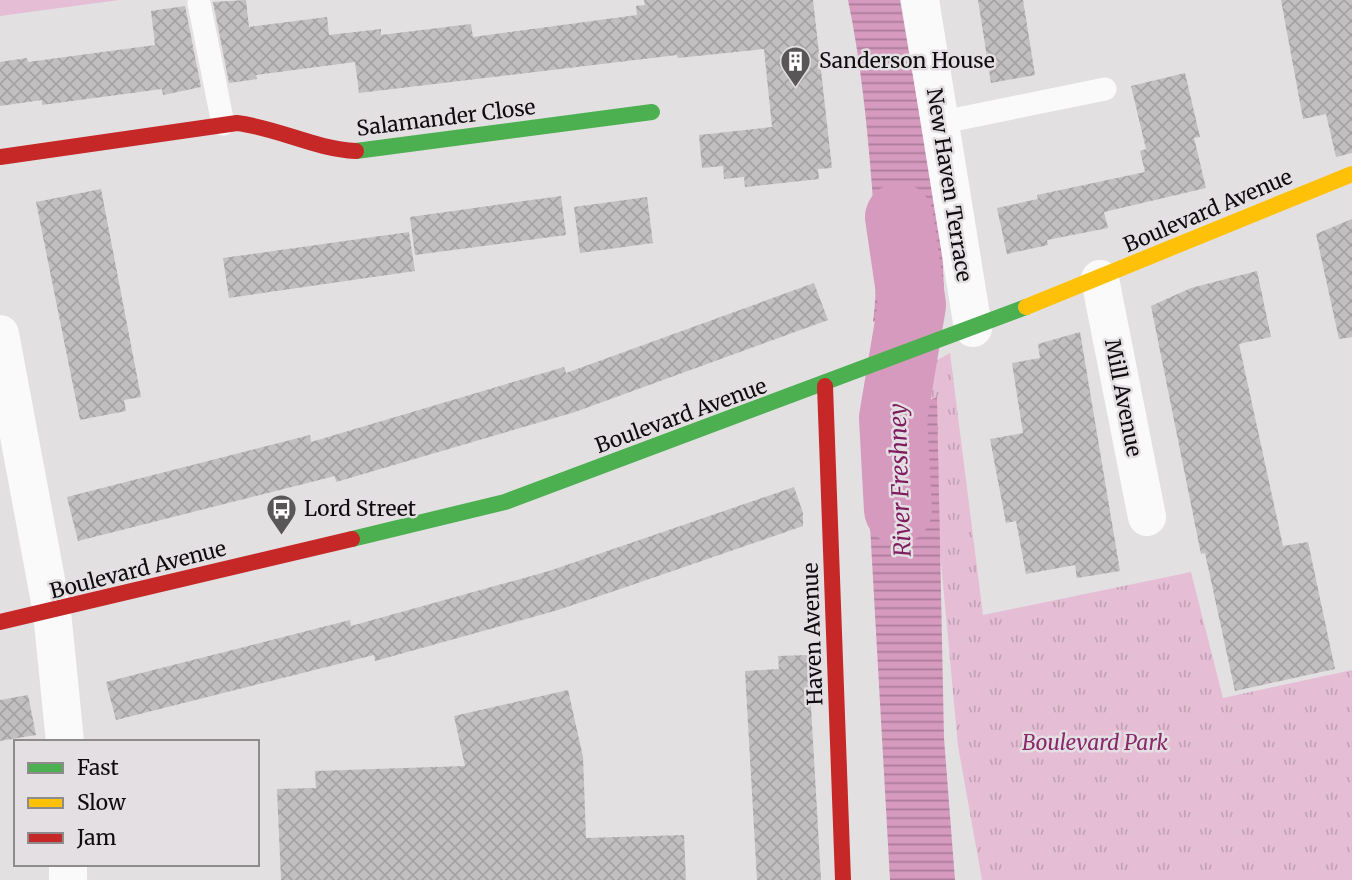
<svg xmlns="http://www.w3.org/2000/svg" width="1352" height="880" viewBox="0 0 1352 880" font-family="Merriweather,serif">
<defs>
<pattern id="grass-tufts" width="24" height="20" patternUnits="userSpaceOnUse" patternTransform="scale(1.75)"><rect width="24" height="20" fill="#e5bed5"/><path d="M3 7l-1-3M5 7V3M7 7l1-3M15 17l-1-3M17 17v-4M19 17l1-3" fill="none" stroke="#c3a2b6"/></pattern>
<pattern id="water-rules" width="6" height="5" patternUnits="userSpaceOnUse" patternTransform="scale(1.75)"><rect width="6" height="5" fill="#d59abe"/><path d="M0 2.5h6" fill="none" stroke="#ab7c99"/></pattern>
<pattern id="building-cross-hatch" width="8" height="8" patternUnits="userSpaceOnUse" patternTransform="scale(1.75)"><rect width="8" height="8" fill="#c1bfc0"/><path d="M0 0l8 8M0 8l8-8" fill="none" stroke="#a5a3a4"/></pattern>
</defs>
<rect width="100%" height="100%" fill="#e3e0e2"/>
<!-- grass -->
<path fill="url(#grass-tufts)" d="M 950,353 L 983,615 L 1191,572 L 1223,698 L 1352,670 L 1352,880 L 982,880 L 958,746 L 923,368 Z"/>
<!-- garden -->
<path fill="#e5bed5" d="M 0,0 L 119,0 L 0,16 Z"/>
<!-- water -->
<path fill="url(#water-rules)" d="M 848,0 L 900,0 L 942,244 L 944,290 L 932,301 L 873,322 C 879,276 875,233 872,187 C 867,124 861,63 848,0 Z
M 937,397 L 944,738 L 955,880 L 890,880 L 865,437 L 873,425 Z"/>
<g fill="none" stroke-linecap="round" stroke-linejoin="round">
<!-- river -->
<path stroke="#d59abe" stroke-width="68" d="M 898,510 L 893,418 L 912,305 L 899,217"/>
</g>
<!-- building -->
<path fill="url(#building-cross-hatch)" d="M 246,0 L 249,27 L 327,17 L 329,35 L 381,29 L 381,35 L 471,24 L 473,37 L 637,15 L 636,6 L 645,5 L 644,0 L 813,0 L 832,168 L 818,169 L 819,179 L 745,187 L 744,177 L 724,179 L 723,166 L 702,168 L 699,135 L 772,127 L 764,49 L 678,58 L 677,55 L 359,93 L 355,62 L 256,75 L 257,79 L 229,83 L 213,2 Z
M 978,0 L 1023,0 L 1035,75 L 991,83 Z
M 1281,0 L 1352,0 L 1352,153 L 1336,157 L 1326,114 L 1303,119 Z
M 185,6 L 201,87 L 163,95 L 162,89 L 42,105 L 42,100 L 0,106 L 0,62 L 27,58 L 28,62 L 155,45 L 151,11 Z
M 1185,73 L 1200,137 L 1194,138 L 1206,188 L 1104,212 L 1108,228 L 1047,240 L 1048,245 L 1007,254 L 997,208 L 1038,199 L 1037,195 L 1145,172 L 1140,151 L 1146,149 L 1131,86 Z
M 101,189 L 141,397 L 124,400 L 126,411 L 80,420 L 36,202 Z
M 561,196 L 566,235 L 415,255 L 410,217 Z
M 647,197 L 653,243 L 580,253 L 574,207 Z
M 1352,219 L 1352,337 L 1339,339 L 1316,234 Z
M 409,232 L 415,271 L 229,298 L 223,258 Z
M 1257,271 L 1271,337 L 1239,344 L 1283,546 L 1308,542 L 1335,669 L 1235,691 L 1205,553 L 1201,554 L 1151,306 L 1191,288 Z
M 814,283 L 828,320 L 575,412 L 336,482 L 335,476 L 78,541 L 67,497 L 310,435 L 311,442 L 564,367 L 566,373 Z
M 1080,332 L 1120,571 L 1077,578 L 1075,565 L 1026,574 L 1016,521 L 1006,523 L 990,439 L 1023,433 L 1012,363 L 1040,358 L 1038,344 Z
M 794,487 L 803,513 L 803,526 L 629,586 L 558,610 L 375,661 L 374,655 L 116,720 L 106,682 L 350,620 L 351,626 L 549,571 Z
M 808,655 L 821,880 L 757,880 L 745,671 L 779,669 L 778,656 Z
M 568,690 L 583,757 L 586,838 L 684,835 L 686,880 L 281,880 L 277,789 L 316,788 L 315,771 L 465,766 L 454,716 Z
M 28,695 L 36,735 L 0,741 L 0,700 Z"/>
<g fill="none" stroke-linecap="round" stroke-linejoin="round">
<!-- lane -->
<path stroke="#fbfafb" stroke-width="23" d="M 199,3 L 223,124
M 938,123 L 1105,89"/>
<!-- street -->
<path stroke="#fbfafb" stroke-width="38" d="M 920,0 L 973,328
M 1100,279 L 1147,517
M 0,334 L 52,612 L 65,742
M 68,864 L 68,880"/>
<!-- fast -->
<path stroke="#4caf50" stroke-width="16" d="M 356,151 L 652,112
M 352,539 L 505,502 L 1026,307"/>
<!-- slow -->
<path stroke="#ffc107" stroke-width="16" d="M 1026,307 L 1352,174"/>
<!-- jam -->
<path stroke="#c62828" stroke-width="16" d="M 0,157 L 237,123 C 278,128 315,149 356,151
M 825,386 L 843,880
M 0,622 L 352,539"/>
</g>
<!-- icons -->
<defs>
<symbol id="building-pin" viewBox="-11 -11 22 30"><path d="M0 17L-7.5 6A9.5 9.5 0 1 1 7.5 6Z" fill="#595658" stroke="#e4dfe2"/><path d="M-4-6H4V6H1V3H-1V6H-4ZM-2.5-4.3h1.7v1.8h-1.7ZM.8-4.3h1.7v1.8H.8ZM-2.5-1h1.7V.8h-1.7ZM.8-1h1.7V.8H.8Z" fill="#fff"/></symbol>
<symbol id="bus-pin" viewBox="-11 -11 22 30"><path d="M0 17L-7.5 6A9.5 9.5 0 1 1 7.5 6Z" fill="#595658" stroke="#e4dfe2"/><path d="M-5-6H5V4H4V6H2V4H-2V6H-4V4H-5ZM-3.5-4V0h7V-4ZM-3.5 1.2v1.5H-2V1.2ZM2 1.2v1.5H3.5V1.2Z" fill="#fff"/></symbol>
</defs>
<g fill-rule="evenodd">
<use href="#building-pin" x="778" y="44" width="35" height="47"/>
<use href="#bus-pin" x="264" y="492" width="35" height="47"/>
</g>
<g text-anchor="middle" stroke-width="5" stroke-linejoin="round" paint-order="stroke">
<!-- poi labels -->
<g font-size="21" fill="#0e0c0d" stroke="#e4dfe2" text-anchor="start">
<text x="819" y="68">Sanderson House</text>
<text x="304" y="516">Lord Street</text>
</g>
<!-- street labels -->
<g font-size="21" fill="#0e0c0d" stroke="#e4dfe2">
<text transform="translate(446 118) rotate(-7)" y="7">Salamander Close</text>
<text transform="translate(949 185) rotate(81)" y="7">New Haven Terrace</text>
<text transform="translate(1208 211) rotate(-23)" y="7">Boulevard Avenue</text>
<text transform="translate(1123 398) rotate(79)" y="7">Mill Avenue</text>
<text transform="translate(681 416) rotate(-20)" y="7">Boulevard Avenue</text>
<text transform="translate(138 570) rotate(-14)" y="7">Boulevard Avenue</text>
<text transform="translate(813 634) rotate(-92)" y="7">Haven Avenue</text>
</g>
<!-- park labels -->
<g font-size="21" font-style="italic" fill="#882769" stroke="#e4dfe2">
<text x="1095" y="750">Boulevard Park</text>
</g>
<!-- water labels -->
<g font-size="23" font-style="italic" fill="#7e1c5f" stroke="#e4dfe2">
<text transform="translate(900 480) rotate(-92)" y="8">River Freshney</text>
</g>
</g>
<!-- legend -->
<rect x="14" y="740" width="245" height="126" fill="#e4dfe2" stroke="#8e8b8d" stroke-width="2"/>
<rect x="28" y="763" width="35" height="10" fill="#4caf50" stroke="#8e8b8d" stroke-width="2"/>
<text x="77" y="775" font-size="21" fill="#0e0c0d">Fast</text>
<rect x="28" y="798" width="35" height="10" fill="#ffc107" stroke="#8e8b8d" stroke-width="2"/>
<text x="77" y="810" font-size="21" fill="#0e0c0d">Slow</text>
<rect x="28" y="833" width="35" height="10" fill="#c62828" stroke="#8e8b8d" stroke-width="2"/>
<text x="77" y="845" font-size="21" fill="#0e0c0d">Jam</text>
</svg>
